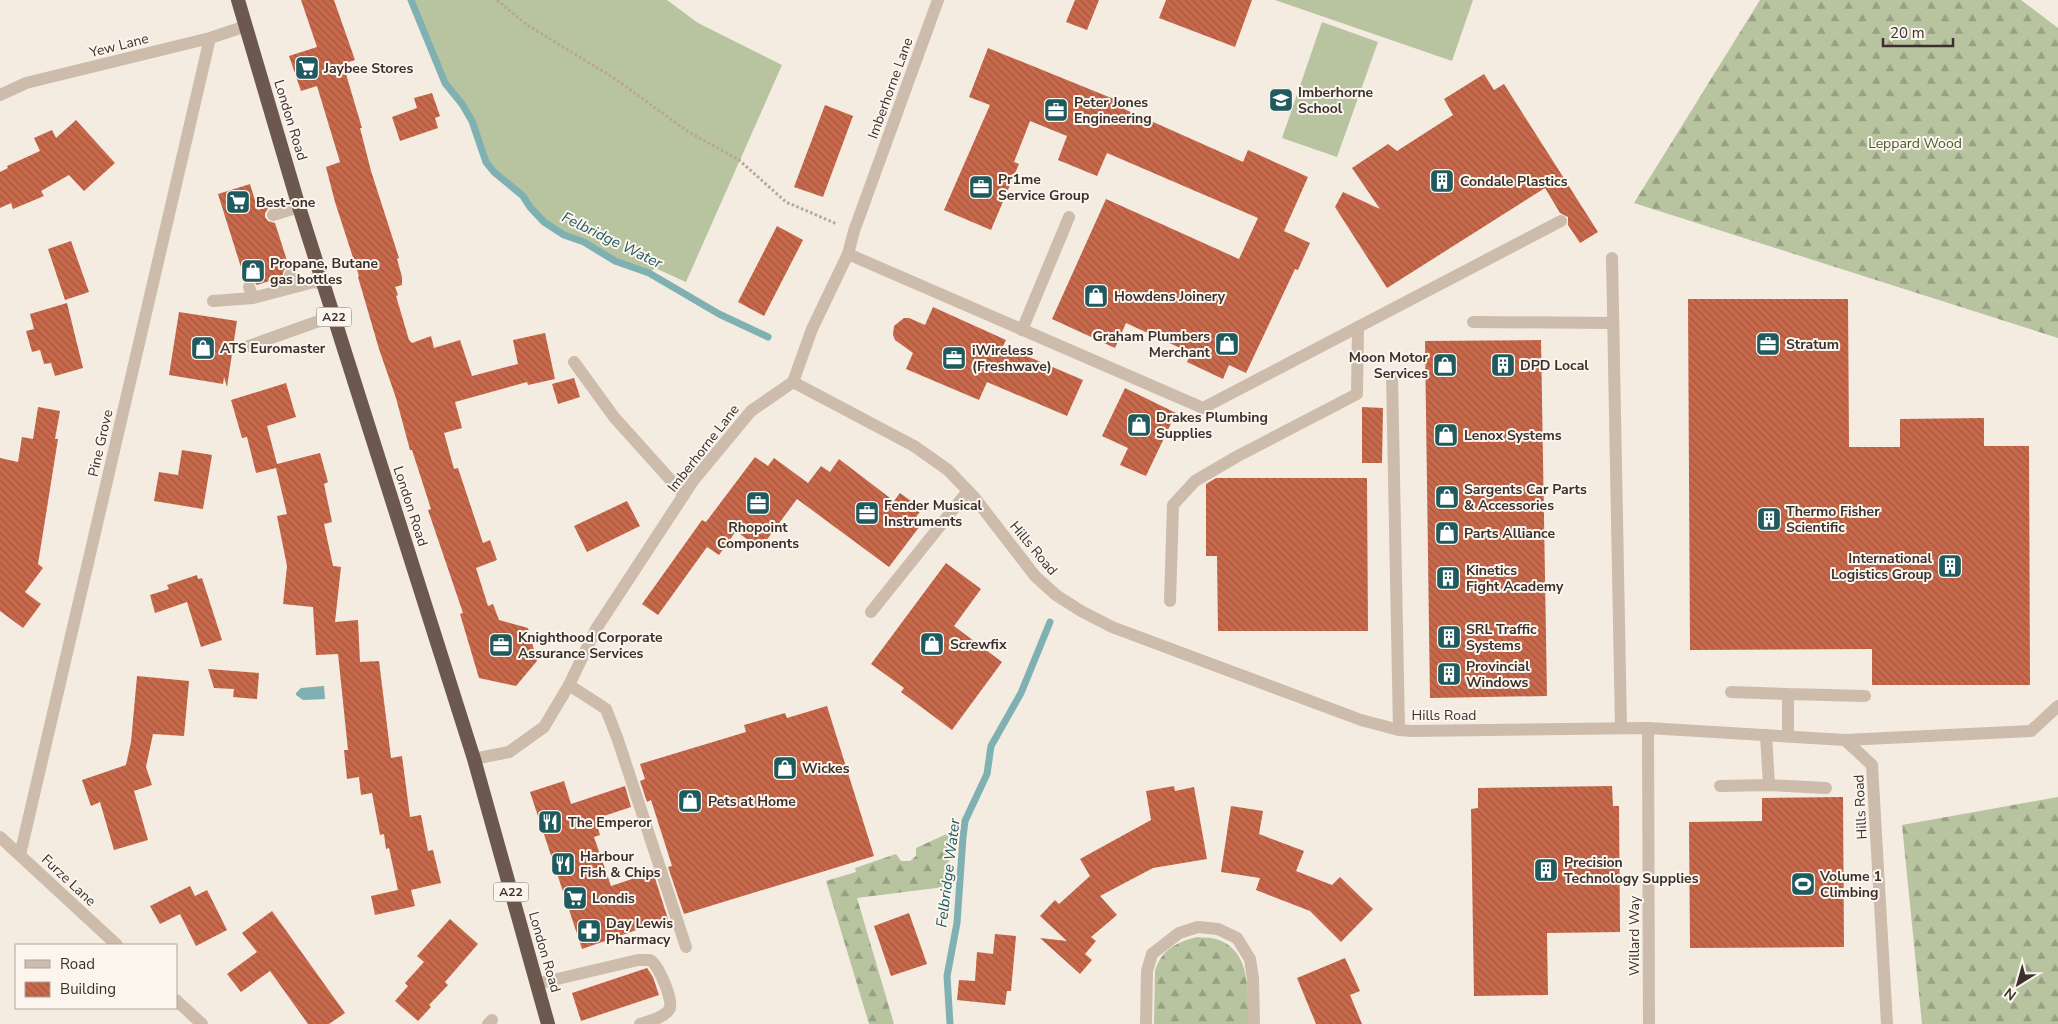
<svg xmlns="http://www.w3.org/2000/svg" width="2058" height="1024" viewBox="0 0 2058 1024" font-family="'Nunito Sans',sans-serif">
<defs>
<pattern id="forest-firs" width="22" height="20" patternUnits="userSpaceOnUse" patternTransform="scale(1.25)"><rect width="22" height="20" fill="#b8c4a0"/><path d="M5 1l3.5 6h-7zM16 11l3.5 6h-7z" fill="#97a083"/></pattern>
<pattern id="building-back-hatch" width="6" height="6" patternUnits="userSpaceOnUse" patternTransform="scale(1.25)"><rect width="6" height="6" fill="#c8694b"/><path d="M-1 5l2 2M0 0l6 6M5-1l2 2" fill="none" stroke="#a4573f"/></pattern>
</defs>
<rect width="100%" height="100%" fill="#f4ebe1"/>
<!-- forest -->
<path fill="url(#forest-firs)" d="M 1760,0 L 2021,0 L 2058,28 L 2058,338 L 1634,203 Z
M 2058,797 L 2058,1024 L 1922,1024 L 1902,825 Z
M 953,831 L 951,858 L 947,864 L 944,887 L 857,898 L 894,1024 L 869,1024 L 826,881 L 856,872 L 855,868 L 896,854 L 901,861 L 910,861 L 916,856 L 916,848 Z
M 1197,937 C 1203,938 1211,937 1216,939 C 1252,950 1248,994 1248,1024 L 1154,1024 L 1155,971 C 1161,950 1177,942 1197,937 Z"/>
<!-- garden -->
<path fill="#b8c4a0" d="M 411,0 L 667,0 L 698,23 L 782,65 L 686,282 L 655,268 L 649,273 L 615,261 L 584,242 L 564,235 L 544,222 L 530,207 L 523,196 L 494,172 L 486,162 L 471,121 L 462,104 L 445,83 Z
M 1275,0 L 1473,0 L 1452,61 Z
M 1322,22 L 1378,42 L 1337,157 L 1282,138 Z"/>
<!-- water -->
<path fill="#7fb0b2" d="M 324,686 L 325,699 L 303,700 L 296,695 L 296,693 L 301,688 Z"/>
<g fill="none" stroke-linecap="round" stroke-linejoin="round">
<!-- stream -->
<path stroke="#7fb0b2" stroke-width="7" d="M 411,0 L 445,83 L 462,104 L 472,121 L 486,162 L 494,172 L 523,196 L 530,207 L 544,222 L 564,235 L 584,242 L 615,261 L 649,273 L 719,314 L 768,337
M 950,1024 L 947,976 L 957,923 L 963,837 L 965,821 L 987,774 L 991,746 L 1021,693 L 1050,622"/>
</g>
<!-- building -->
<path fill="url(#building-back-hatch)" d="M 301,0 L 334,0 L 355,60 L 343,64 L 362,128 L 360,128 L 371,171 L 399,258 L 397,259 L 402,277 L 402,285 L 395,287 L 398,295 L 396,296 L 409,340 L 412,343 L 431,336 L 434,348 L 460,340 L 472,376 L 518,364 L 513,340 L 545,333 L 555,379 L 528,385 L 527,382 L 455,402 L 462,428 L 444,433 L 454,469 L 458,468 L 483,543 L 490,540 L 497,560 L 476,568 L 488,606 L 493,604 L 499,620 L 528,628 L 537,661 L 516,686 L 479,678 L 460,614 L 463,613 L 428,510 L 431,509 L 412,450 L 410,450 L 396,398 L 379,349 L 358,277 L 359,276 L 335,202 L 326,167 L 340,162 L 317,86 L 301,91 L 289,56 L 317,47 Z
M 1075,0 L 1099,0 L 1087,30 L 1066,22 Z
M 1166,0 L 1252,0 L 1235,47 L 1159,18 Z
M 988,48 L 1126,104 L 1124,109 L 1243,162 L 1248,150 L 1308,177 L 1284,231 L 1310,243 L 1298,270 L 1295,269 L 1246,373 L 1229,365 L 1223,379 L 1187,362 L 1191,353 L 1126,323 L 1115,348 L 1052,319 L 1106,199 L 1239,259 L 1258,218 L 1107,153 L 1097,176 L 1058,160 L 1067,136 L 1030,121 L 1014,162 L 1019,164 L 991,230 L 944,210 L 990,105 L 969,97 Z
M 1484,74 L 1494,90 L 1504,84 L 1598,232 L 1580,243 L 1568,225 L 1568,217 L 1560,213 L 1545,188 L 1387,288 L 1335,207 L 1343,192 L 1380,209 L 1352,168 L 1388,144 L 1397,151 L 1453,115 L 1444,99 Z
M 432,93 L 440,116 L 435,118 L 438,128 L 400,141 L 392,117 L 417,108 L 414,98 Z
M 825,105 L 853,116 L 823,197 L 794,187 Z
M 76,120 L 115,163 L 84,191 L 69,175 L 41,191 L 44,196 L 13,209 L 11,203 L 0,208 L 0,172 L 8,168 L 7,166 L 40,151 L 34,138 L 52,130 L 56,138 Z
M 250,184 L 258,210 L 270,206 L 265,213 L 265,217 L 268,221 L 275,223 L 289,267 L 284,270 L 282,277 L 257,285 L 251,279 L 245,280 L 218,194 Z
M 777,226 L 803,240 L 764,316 L 738,302 Z
M 71,241 L 89,292 L 65,300 L 48,249 Z
M 1688,299 L 1848,299 L 1849,447 L 1900,447 L 1900,419 L 1984,418 L 1984,446 L 2029,446 L 2030,685 L 1872,685 L 1872,649 L 1690,650 Z
M 67,303 L 83,368 L 55,376 L 51,363 L 44,364 L 40,350 L 32,352 L 26,331 L 34,329 L 30,314 Z
M 933,307 L 1006,340 L 1003,346 L 1083,380 L 1067,416 L 987,382 L 979,400 L 906,369 L 913,353 L 895,340 L 893,335 L 894,326 L 904,318 L 909,318 L 925,325 Z
M 179,312 L 237,321 L 227,387 L 224,377 L 223,384 L 169,375 Z
M 1541,340 L 1547,696 L 1430,698 L 1425,341 Z
M 574,378 L 580,397 L 558,404 L 552,384 Z
M 286,383 L 296,417 L 267,426 L 277,464 L 320,453 L 328,482 L 324,484 L 332,522 L 324,524 L 333,566 L 341,567 L 335,622 L 358,620 L 360,662 L 379,661 L 391,758 L 402,756 L 410,817 L 421,815 L 428,851 L 433,850 L 441,883 L 411,890 L 415,906 L 375,915 L 371,896 L 398,890 L 389,848 L 386,849 L 384,834 L 380,835 L 372,793 L 361,795 L 359,777 L 347,779 L 344,750 L 348,750 L 338,654 L 316,655 L 313,607 L 283,604 L 287,566 L 277,516 L 287,514 L 276,468 L 256,473 L 247,437 L 242,438 L 231,400 Z
M 1125,388 L 1176,413 L 1146,476 L 1120,465 L 1128,448 L 1102,436 Z
M 38,407 L 60,411 L 55,439 L 58,439 L 38,564 L 43,568 L 25,592 L 41,604 L 23,628 L 0,611 L 0,458 L 18,462 L 22,437 L 33,439 Z
M 1362,407 L 1383,408 L 1382,463 L 1362,463 Z
M 182,450 L 212,455 L 203,509 L 154,501 L 159,472 L 178,475 Z
M 755,457 L 768,466 L 774,458 L 808,483 L 821,466 L 830,472 L 839,459 L 894,501 L 900,493 L 922,509 L 916,517 L 923,522 L 889,567 L 797,499 L 760,549 L 736,531 L 719,555 L 707,547 L 658,615 L 642,604 L 702,520 L 706,522 Z
M 1216,478 L 1367,478 L 1368,631 L 1218,631 L 1217,556 L 1206,556 L 1206,484 Z
M 627,501 L 640,526 L 587,552 L 574,526 Z
M 946,563 L 981,589 L 954,626 L 1002,662 L 952,730 L 901,692 L 904,688 L 871,664 Z
M 197,575 L 198,579 L 202,578 L 222,640 L 201,647 L 187,602 L 155,613 L 150,595 L 169,589 L 167,585 Z
M 208,669 L 259,673 L 257,699 L 233,697 L 234,689 L 214,688 Z
M 137,676 L 189,681 L 184,736 L 153,734 L 146,767 L 152,785 L 134,791 L 148,840 L 114,850 L 100,802 L 91,806 L 82,780 L 126,765 L 131,742 Z
M 827,706 L 874,856 L 684,914 L 668,867 L 672,866 L 651,800 L 647,802 L 640,781 L 645,779 L 640,764 L 746,732 L 744,725 L 785,713 L 787,718 Z
M 564,781 L 571,804 L 625,786 L 631,807 L 595,819 L 600,835 L 594,837 L 611,886 L 653,872 L 668,919 L 582,949 L 530,792 Z
M 1174,786 L 1175,791 L 1194,787 L 1207,859 L 1153,868 L 1100,896 L 1117,915 L 1091,937 L 1096,941 L 1085,954 L 1092,960 L 1080,974 L 1040,938 L 1067,941 L 1040,916 L 1055,900 L 1059,904 L 1090,876 L 1080,859 L 1151,820 L 1146,791 Z
M 1612,786 L 1613,806 L 1619,806 L 1620,932 L 1547,933 L 1548,995 L 1474,996 L 1471,809 L 1478,808 L 1478,788 Z
M 1843,797 L 1844,947 L 1690,948 L 1689,822 L 1762,821 L 1762,798 Z
M 1231,806 L 1263,811 L 1259,834 L 1304,851 L 1296,871 L 1332,885 L 1340,877 L 1373,909 L 1341,942 L 1310,911 L 1256,890 L 1260,878 L 1221,872 Z
M 190,886 L 195,896 L 207,890 L 227,930 L 196,946 L 180,914 L 160,924 L 150,906 Z
M 272,911 L 345,1013 L 329,1024 L 308,1024 L 270,971 L 241,992 L 227,974 L 257,952 L 242,933 Z
M 909,913 L 927,964 L 891,976 L 874,926 Z
M 450,919 L 478,944 L 445,982 L 448,985 L 429,1005 L 431,1007 L 418,1021 L 395,1001 L 408,986 L 405,983 L 424,962 L 417,956 Z
M 995,934 L 1016,936 L 1011,991 L 1007,991 L 1005,1005 L 957,1000 L 959,980 L 975,981 L 977,952 L 993,954 Z
M 1345,958 L 1360,991 L 1350,995 L 1362,1024 L 1316,1024 L 1297,978 Z
M 647,968 L 653,977 L 659,995 L 581,1021 L 572,993 Z"/>
<g fill="none" stroke-linecap="round" stroke-linejoin="round">
<!-- path -->
<path stroke="#b9a596" stroke-width="3" stroke-dasharray="2.5 2.5" stroke-linecap="butt" d="M 497,0 L 527,25 L 614,78 L 687,131 L 739,160 L 786,202 L 837,224"/>
<!-- service -->
<path stroke="#cdbbac" stroke-width="12" d="M 273,215 L 299,207
M 1612,258 L 1621,728
M 290,275 L 293,287
M 249,287 L 253,298 L 314,282 L 324,284
M 213,301 L 253,298
M 1473,322 L 1613,323
M 1022,330 L 1069,217
M 249,346 L 333,316
M 574,362 L 614,417 L 684,495
M 1392,375 L 1399,730
M 1170,601 L 1173,505 L 1195,481 L 1236,457 L 1357,394 L 1358,327
M 871,612 L 968,491
M 569,685 L 606,709 L 618,740 L 686,947
M 1731,692 L 1788,694
M 1788,736 L 1788,694 L 1865,696
M 1845,740 L 2031,731 L 2058,706
M 1769,785 L 1826,788
M 1720,786 L 1769,785 L 1766,735
M 536,984 L 638,960 L 650,960 C 658,964 675,1002 669,1010 C 663,1018 649,1021 640,1024"/>
<!-- minor -->
<path stroke="#cdbbac" stroke-width="12" d="M 0,95 L 26,83 L 210,38 L 246,26
M 848,254 L 1203,408 L 1561,221
M 793,382 L 914,446 L 948,470 L 974,497 L 1035,576 L 1056,595 L 1081,611 L 1112,627 L 1361,720 L 1399,730 L 1412,731 L 1648,728 L 1845,740 L 1872,765 L 1887,1024
M 1648,728 L 1649,1024
M 0,837 L 117,945
M 20,855 L 210,38
M 176,1000 L 202,1024
M 488,1024 L 492,1020
M 1146,1024 L 1147,971 L 1152,954 L 1179,933 L 1198,927 L 1218,929 L 1237,938 L 1250,959 L 1253,979 L 1254,1024"/>
<!-- tertiary -->
<path stroke="#cdbbac" stroke-width="12" d="M 474,759 L 509,752 L 544,727 L 569,685 L 596,629 L 693,481 L 751,411 L 793,382 L 812,329 L 848,254 L 854,231 L 938,0"/>
<!-- trunk -->
<path stroke="#6c584f" stroke-width="14" d="M 238,0 L 299,207 L 474,759 L 548,1024"/>
</g>
<!-- icons -->
<defs>
<symbol id="supermarket-square" viewBox="-11 -11 22 22"><rect x="-9" y="-9" width="18" height="18" rx="4" fill="#1f5a5e" stroke="#fbf5ee"/><path d="M-6-5.5h2.5l.6 2H6L4.5 2H-2.5L-4.4-4H-6ZM-1.5 3.2a1.3 1.3 0 1 0 .1 0ZM3 3.2a1.3 1.3 0 1 0 .1 0Z" fill="#fff"/></symbol>
<symbol id="school-square" viewBox="-11 -11 22 22"><rect x="-9" y="-9" width="18" height="18" rx="4" fill="#1f5a5e" stroke="#fbf5ee"/><path d="M0-5L7-2L0 1L-7-2ZM-4 1L0 2.5L4 1V4Q0 6-4 4Z" fill="#fff"/></symbol>
<symbol id="office-square" viewBox="-11 -11 22 22"><rect x="-9" y="-9" width="18" height="18" rx="4" fill="#1f5a5e" stroke="#fbf5ee"/><path d="M-6-3h4V-5.5h4V-3h4V5H-6ZM-1-4.5V-3h2v-1.5ZM-6 0V1H6V0Z" fill="#fff"/></symbol>
<symbol id="building-square" viewBox="-11 -11 22 22"><rect x="-9" y="-9" width="18" height="18" rx="4" fill="#1f5a5e" stroke="#fbf5ee"/><path d="M-4-6H4V6H1V3H-1V6H-4ZM-2.5-4.3h1.7v1.8h-1.7ZM.8-4.3h1.7v1.8H.8ZM-2.5-1h1.7V.8h-1.7ZM.8-1h1.7V.8H.8Z" fill="#fff"/></symbol>
<symbol id="shop-square" viewBox="-11 -11 22 22"><rect x="-9" y="-9" width="18" height="18" rx="4" fill="#1f5a5e" stroke="#fbf5ee"/><path d="M-5-2.5h2.3a2.7 3.5 0 0 1 5.4 0H5L5.5 6h-11ZM-1.5-2.5h3a1.5 2.3 0 0 0-3 0Z" fill="#fff"/></symbol>
<symbol id="restaurant-square" viewBox="-11 -11 22 22"><rect x="-9" y="-9" width="18" height="18" rx="4" fill="#1f5a5e" stroke="#fbf5ee"/><path d="M-5-6h1v4h1v-4h1v4h1v-4h1v5L-1.5 .5V6h-2V.5L-5-1ZM5-6V6H3V1.5H1.5Q1.5-4 5-6Z" fill="#fff"/></symbol>
<symbol id="stadium-square" viewBox="-11 -11 22 22"><rect x="-9" y="-9" width="18" height="18" rx="4" fill="#1f5a5e" stroke="#fbf5ee"/><path d="M0-5a6.5 5 0 1 0 0 10a6.5 5 0 1 0 0-10ZM-3.5-1.8h7v3.6h-7Z" fill="#fff"/></symbol>
<symbol id="pharmacy-square" viewBox="-11 -11 22 22"><rect x="-9" y="-9" width="18" height="18" rx="4" fill="#1f5a5e" stroke="#fbf5ee"/><path d="M-2-6h4v4h4v4h-4v4h-4v-4h-4v-4h4Z" fill="#fff"/></symbol>
</defs>
<g fill-rule="evenodd">
<use href="#supermarket-square" x="293" y="54" width="28" height="28"/>
<use href="#school-square" x="1267" y="86" width="28" height="28"/>
<use href="#office-square" x="1042" y="96" width="28" height="28"/>
<use href="#building-square" x="1428" y="167" width="28" height="28"/>
<use href="#office-square" x="967" y="173" width="28" height="28"/>
<use href="#supermarket-square" x="224" y="188" width="28" height="28"/>
<use href="#shop-square" x="239" y="257" width="28" height="28"/>
<use href="#shop-square" x="1082" y="282" width="28" height="28"/>
<use href="#shop-square" x="1213" y="330" width="28" height="28"/>
<use href="#office-square" x="1754" y="330" width="28" height="28"/>
<use href="#shop-square" x="189" y="334" width="28" height="28"/>
<use href="#office-square" x="940" y="344" width="28" height="28"/>
<use href="#shop-square" x="1431" y="351" width="28" height="28"/>
<use href="#building-square" x="1489" y="351" width="28" height="28"/>
<use href="#shop-square" x="1125" y="411" width="28" height="28"/>
<use href="#shop-square" x="1432" y="421" width="28" height="28"/>
<use href="#shop-square" x="1433" y="483" width="28" height="28"/>
<use href="#office-square" x="744" y="489" width="28" height="28"/>
<use href="#office-square" x="853" y="499" width="28" height="28"/>
<use href="#building-square" x="1755" y="505" width="28" height="28"/>
<use href="#shop-square" x="1433" y="519" width="28" height="28"/>
<use href="#building-square" x="1936" y="552" width="28" height="28"/>
<use href="#building-square" x="1434" y="564" width="28" height="28"/>
<use href="#building-square" x="1435" y="623" width="28" height="28"/>
<use href="#shop-square" x="918" y="630" width="28" height="28"/>
<use href="#office-square" x="487" y="631" width="28" height="28"/>
<use href="#building-square" x="1435" y="660" width="28" height="28"/>
<use href="#shop-square" x="771" y="754" width="28" height="28"/>
<use href="#shop-square" x="676" y="787" width="28" height="28"/>
<use href="#restaurant-square" x="536" y="808" width="28" height="28"/>
<use href="#restaurant-square" x="549" y="850" width="28" height="28"/>
<use href="#building-square" x="1532" y="856" width="28" height="28"/>
<use href="#stadium-square" x="1789" y="870" width="28" height="28"/>
<use href="#supermarket-square" x="561" y="884" width="28" height="28"/>
<use href="#pharmacy-square" x="575" y="917" width="28" height="28"/>
</g>
<g text-anchor="middle" stroke-width="4" stroke-linejoin="round" paint-order="stroke">
<!-- shield labels -->
<g fill="#fbf5ee" stroke="#756b66" stroke-width="1">
<rect x="316.5" y="307.5" width="35" height="19" rx="4"/>
<rect x="493.5" y="882.5" width="35" height="19" rx="4"/>
</g>
<g font-size="12" font-weight="bold" fill="#3b302b">
<text x="334" y="321">A22</text>
<text x="511" y="896">A22</text>
</g>
<!-- street labels -->
<g font-size="14" fill="#3b302b" stroke="#fbf5ee">
<text transform="translate(119 45) rotate(-14)" y="5">Yew Lane</text>
<text transform="translate(890 88) rotate(-70)" y="5">Imberhorne Lane</text>
<text transform="translate(291 120) rotate(73)" y="5">London Road</text>
<text transform="translate(100 443) rotate(-77)" y="5">Pine Grove</text>
<text transform="translate(703 448) rotate(-52)" y="5">Imberhorne Lane</text>
<text transform="translate(411 506) rotate(72)" y="5">London Road</text>
<text transform="translate(1034 548) rotate(50)" y="5">Hills Road</text>
<text x="1444" y="720">Hills Road</text>
<text transform="translate(1860 807) rotate(-93)" y="5">Hills Road</text>
<text transform="translate(69 880) rotate(43)" y="5">Furze Lane</text>
<text transform="translate(1634 936) rotate(-90)" y="5">Willard Way</text>
<text transform="translate(545 952) rotate(74)" y="5">London Road</text>
</g>
<!-- poi labels -->
<g font-size="14" font-weight="bold" fill="#3b302b" stroke="#fbf5ee" text-anchor="start">
<text x="324" y="73">Jaybee Stores</text>
<text x="1298" y="97">Imberhorne<tspan x="1298" dy="16">School</tspan></text>
<text x="1074" y="107">Peter Jones<tspan x="1074" dy="16">Engineering</tspan></text>
<text x="998" y="184">Pr1me<tspan x="998" dy="16">Service Group</tspan></text>
<text x="1460" y="186">Condale Plastics</text>
<text x="256" y="207">Best-one</text>
<text x="270" y="268">Propane, Butane<tspan x="270" dy="16">gas bottles</tspan></text>
<text x="1114" y="301">Howdens Joinery</text>
<text x="1210" y="341" text-anchor="end">Graham Plumbers<tspan x="1210" dy="16">Merchant</tspan></text>
<text x="1786" y="349">Stratum</text>
<text x="220" y="353">ATS Euromaster</text>
<text x="972" y="355">iWireless<tspan x="972" dy="16">(Freshwave)</tspan></text>
<text x="1428" y="362" text-anchor="end">Moon Motor<tspan x="1428" dy="16">Services</tspan></text>
<text x="1520" y="370">DPD Local</text>
<text x="1156" y="422">Drakes Plumbing<tspan x="1156" dy="16">Supplies</tspan></text>
<text x="1464" y="440">Lenox Systems</text>
<text x="1464" y="494">Sargents Car Parts<tspan x="1464" dy="16">&amp; Accessories</tspan></text>
<text x="884" y="510">Fender Musical<tspan x="884" dy="16">Instruments</tspan></text>
<text x="1786" y="516">Thermo Fisher<tspan x="1786" dy="16">Scientific</tspan></text>
<text x="758" y="532" text-anchor="middle">Rhopoint<tspan x="758" dy="16">Components</tspan></text>
<text x="1464" y="538">Parts Alliance</text>
<text x="1932" y="563" text-anchor="end">International<tspan x="1932" dy="16">Logistics Group</tspan></text>
<text x="1466" y="575">Kinetics<tspan x="1466" dy="16">Fight Academy</tspan></text>
<text x="1466" y="634">SRL Traffic<tspan x="1466" dy="16">Systems</tspan></text>
<text x="518" y="642">Knighthood Corporate<tspan x="518" dy="16">Assurance Services</tspan></text>
<text x="950" y="649">Screwfix</text>
<text x="1466" y="671">Provincial<tspan x="1466" dy="16">Windows</tspan></text>
<text x="802" y="773">Wickes</text>
<text x="708" y="806">Pets at Home</text>
<text x="568" y="827">The Emperor</text>
<text x="580" y="861">Harbour<tspan x="580" dy="16">Fish &amp; Chips</tspan></text>
<text x="1564" y="867">Precision<tspan x="1564" dy="16">Technology Supplies</tspan></text>
<text x="1820" y="881">Volume 1<tspan x="1820" dy="16">Climbing</tspan></text>
<text x="592" y="903">Londis</text>
<text x="606" y="928">Day Lewis<tspan x="606" dy="16">Pharmacy</tspan></text>
</g>
<!-- park labels -->
<g font-size="14" fill="#4a5a2e" stroke="#fbf5ee">
<text x="1915" y="148">Leppard Wood</text>
</g>
<!-- water labels -->
<g font-size="15" font-style="italic" fill="#1f5a5e" stroke="#fbf5ee">
<text transform="translate(612 240) rotate(26)" y="5">Felbridge Water</text>
<text transform="translate(948 873) rotate(-83)" y="5">Felbridge Water</text>
</g>
</g>
<!-- legend -->
<rect x="15" y="944" width="162" height="65" fill="#fbf5ee" stroke="#aea6a0"/>
<rect x="25" y="960" width="25" height="8" fill="#cdbbac" stroke="#aea6a0"/>
<text x="60" y="969" font-size="15" fill="#3b302b">Road</text>
<rect x="25" y="982" width="25" height="15" fill="url(#building-back-hatch)" stroke="#aea6a0"/>
<text x="60" y="994" font-size="15" fill="#3b302b">Building</text>
<!-- north arrow -->
<g transform="translate(2018 984) rotate(217)" stroke="#fbf5ee" stroke-width="4" paint-order="stroke">
<path d="M0-4L9 19L0 12L-9 19Z" fill="#3b302b"/>
<text y="-8" font-size="14" font-weight="bold" text-anchor="middle" fill="#3b302b">N</text>
</g>
<!-- scale -->
<path d="M1883 38v8h70v-8" fill="none" stroke="#3b302b" stroke-width="2.5"/>
<text x="1890" y="38" font-size="15" fill="#3b302b" stroke="#fbf5ee" stroke-width="4" paint-order="stroke">20 m</text>
</svg>
